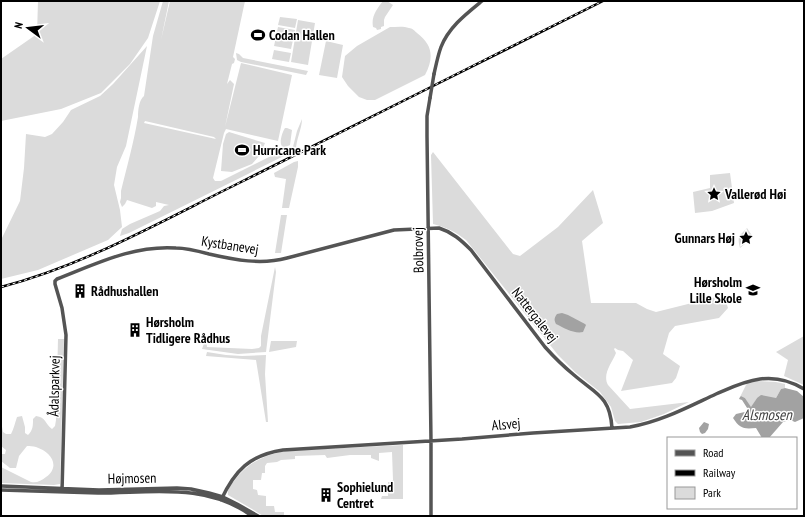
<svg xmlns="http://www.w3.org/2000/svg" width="805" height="517" viewBox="0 0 805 517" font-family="'PT Sans Narrow',sans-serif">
<rect width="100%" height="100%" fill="#fff"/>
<!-- green -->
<path fill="#dbdbdb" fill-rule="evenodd" d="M 38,1 L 160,1 L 148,38 L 130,64 L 101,93 L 61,109 L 1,121 L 1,59 L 37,34 Z
M 163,1 L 169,1 L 161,40 L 170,1 L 245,1 L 233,57 L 235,59 L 234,63 L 232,64 L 227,84 L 230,80 L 234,84 L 225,127 L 241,63 L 292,75 L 278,141 L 226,129 L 224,133 L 213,178 L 215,181 L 221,181 L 277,153 L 293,147 L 297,131 L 302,119 C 302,129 296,139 296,150 L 129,233 L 120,236 L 122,229 L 130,224 L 160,211 L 164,206 L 169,205 L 156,202 L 156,206 L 152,208 L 127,200 L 125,204 L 122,207 L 120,202 L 121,198 L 121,191 C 127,166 134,142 138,117 C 138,110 139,100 144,96 L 153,36 ZM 145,121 L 214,137 L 216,139 L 144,123 Z
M 383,1 L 387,1 L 393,5 L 385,17 L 384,20 L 384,26 L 381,27 L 381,29 L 377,30 L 376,28 L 373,27 C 371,16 377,9 383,1 Z
M 280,17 L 297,19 L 295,28 L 278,25 Z
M 298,20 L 315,23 L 308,65 L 291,62 Z
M 278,27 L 295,30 L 293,39 L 276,36 Z
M 390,27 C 396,27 404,26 409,28 C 412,28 415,31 417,33 C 433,45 434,58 425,75 L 375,100 L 367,100 L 359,97 L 348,86 L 342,77 L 345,56 L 357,46 Z
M 276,37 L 293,40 L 291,49 L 274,46 Z
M 326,41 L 343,45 L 337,78 L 319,75 Z
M 147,46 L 126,146 L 117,167 L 114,185 L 120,210 L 122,227 L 108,240 L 38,270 L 1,279 L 1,240 L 20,201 L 24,168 L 26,134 L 45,137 L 52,134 L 63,122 L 71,110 L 100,96 L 113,84 Z
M 274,50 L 291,53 L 289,62 L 272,59 Z
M 236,53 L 239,54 L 243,58 L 308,71 L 306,75 L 241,62 L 237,60 Z
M 285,128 L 287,128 L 292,130 L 290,145 C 276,153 281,134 285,128 Z
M 229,132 L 265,143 L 260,155 L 252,164 L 232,172 L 221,171 L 223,144 L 226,134 Z
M 433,152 L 513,254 L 520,256 L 558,227 L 593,190 L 603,223 L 582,241 L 591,303 L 636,303 L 647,309 L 656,312 L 724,295 L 728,308 L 719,318 L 675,326 L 669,333 L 663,354 L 680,366 L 676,378 L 672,383 L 621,391 L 633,360 L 623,351 L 618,350 L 615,348 L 614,349 L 616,353 C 612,363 602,374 608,385 L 630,409 L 689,402 L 664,414 L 641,422 L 618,424 L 615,421 L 611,407 L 600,392 L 575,372 L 558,355 L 466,240 C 454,231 448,228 433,224 L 431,155 Z
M 298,161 L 298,167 L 289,208 L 282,208 L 286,179 L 275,177 L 274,173 L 294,162 Z
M 730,173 L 734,203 L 712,211 L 695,213 L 693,192 L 710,188 L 710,175 Z
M 281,215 L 287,215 L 281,253 L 275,253 Z
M 747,228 L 753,237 L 740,248 C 737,237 739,236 747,228 Z
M 275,267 L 276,272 L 266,352 L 238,354 L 202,349 L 206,338 L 207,347 L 252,349 L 259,348 L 261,346 L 261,336 Z
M 804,336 L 804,385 L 784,376 L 788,360 L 776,352 Z
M 58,339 L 64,339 L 60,484 L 54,485 L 1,483 L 1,467 L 31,482 C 37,483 41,481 46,477 C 61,466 51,452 36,447 C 33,446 30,446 27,446 L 19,456 L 16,468 L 10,468 L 1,461 L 1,454 L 5,454 L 6,450 L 1,446 L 1,421 L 3,432 L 6,434 L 11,434 C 14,428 15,423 17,417 L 22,416 L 25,427 L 25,433 L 28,435 C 33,430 33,426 33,419 L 36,416 C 46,417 45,424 52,429 L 55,426 L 56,420 Z
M 271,341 L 297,341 L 296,347 L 269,352 Z
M 207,352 L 226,355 L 242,356 L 266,355 L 265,374 L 268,422 L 266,422 L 256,360 L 206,356 Z
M 757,381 L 776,382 L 785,384 L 785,388 L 781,389 L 776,398 L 757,398 L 751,408 L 745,398 L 741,396 L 740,397 L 747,383 Z
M 403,445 L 403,499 L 381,499 L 382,496 L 388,496 L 388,482 L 391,482 L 393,480 L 392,452 L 379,453 L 379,461 L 371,458 L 371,455 L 350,455 L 327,458 L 325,455 L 295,456 L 295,459 L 281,460 L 277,462 L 267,463 L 265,466 L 265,473 L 262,473 L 261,480 L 253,480 L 253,489 L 257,490 L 258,495 L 266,496 L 266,506 L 274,506 L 275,512 L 284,512 L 284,516 L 263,516 L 252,509 L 228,495 C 227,490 230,485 234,481 C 247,463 264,455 285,451 Z"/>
<!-- water -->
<path fill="#a2a2a2" d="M 562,313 L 568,315 L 585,324 L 586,325 L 583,332 C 574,334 564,328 556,324 C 554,320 554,318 557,314 Z
M 785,388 L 797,391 L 804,397 L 804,418 L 795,422 L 790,420 L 783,422 L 769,438 L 762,438 L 756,428 C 744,429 740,429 733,418 L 736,414 L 749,411 L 742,400 L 739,399 L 740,397 L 741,396 L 745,398 L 751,407 L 757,398 L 761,395 L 776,398 L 781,389 Z
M 704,422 L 709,424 L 708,429 L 705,433 L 702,434 L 700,432 L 699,428 Z"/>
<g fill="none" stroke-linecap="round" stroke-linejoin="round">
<!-- minor -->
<path stroke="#545454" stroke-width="3.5" d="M 434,74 C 436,65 438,55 441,47 C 449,27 466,14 482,1
M 430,98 L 427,116 L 427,136 L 431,441 L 431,516
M 1,486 L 99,490 L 177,488 L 191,489 L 209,493 L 223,497 L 237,504 L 258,516
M 1,490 C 33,491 66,492 98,493 C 151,493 206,482 252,516
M 62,492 L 66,335 L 62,308 L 55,284 L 55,281 L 57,279 C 96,264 133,245 176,248 C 187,248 198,251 209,254 C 235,260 261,265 287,258 L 394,230 L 439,228 C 452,232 461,240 471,250 L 545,347 C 554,357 563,366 574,375 C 596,394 610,396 612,428
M 221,500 C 235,470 250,455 283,450 L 462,439 L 533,433 L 630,427 C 660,422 688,407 716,394 C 730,388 744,381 760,379 C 775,377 791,381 804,389"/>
<defs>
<path id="rail" d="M 1,287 C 85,265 160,222 237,184 C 359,124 481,61 603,1"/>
</defs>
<!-- rail casing -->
<use href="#rail" stroke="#000" stroke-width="2.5"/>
<!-- rail -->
<use href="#rail" stroke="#fff" stroke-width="1" stroke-dasharray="3" stroke-linecap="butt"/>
<!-- minor-bridge -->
<path stroke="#545454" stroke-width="3.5" d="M 430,98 L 434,74"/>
</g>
<!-- icons -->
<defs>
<symbol id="stadium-bare" viewBox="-9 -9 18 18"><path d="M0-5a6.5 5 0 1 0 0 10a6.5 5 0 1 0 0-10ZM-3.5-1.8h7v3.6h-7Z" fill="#000" stroke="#fff" stroke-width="2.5" paint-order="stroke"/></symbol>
<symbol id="sight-bare" viewBox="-9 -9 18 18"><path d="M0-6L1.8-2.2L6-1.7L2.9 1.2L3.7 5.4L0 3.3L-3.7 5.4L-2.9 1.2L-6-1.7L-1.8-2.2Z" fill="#000" stroke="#fff" stroke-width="2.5" paint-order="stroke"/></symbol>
<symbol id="school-bare" viewBox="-9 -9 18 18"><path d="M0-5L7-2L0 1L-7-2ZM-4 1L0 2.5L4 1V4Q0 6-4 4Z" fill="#000" stroke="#fff" stroke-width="2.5" paint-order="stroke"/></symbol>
<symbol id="building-bare" viewBox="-9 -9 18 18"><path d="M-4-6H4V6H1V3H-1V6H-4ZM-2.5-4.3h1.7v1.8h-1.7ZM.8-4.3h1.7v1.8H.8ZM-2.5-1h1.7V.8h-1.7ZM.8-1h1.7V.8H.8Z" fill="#000" stroke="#fff" stroke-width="2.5" paint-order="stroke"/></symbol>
</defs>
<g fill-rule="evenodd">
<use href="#stadium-bare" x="248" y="25" width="20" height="20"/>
<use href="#stadium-bare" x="232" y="140" width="20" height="20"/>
<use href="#sight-bare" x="704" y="184" width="20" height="20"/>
<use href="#sight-bare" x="736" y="228" width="20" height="20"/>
<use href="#school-bare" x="743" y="280" width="20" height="20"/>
<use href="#building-bare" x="70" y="281" width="20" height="20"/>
<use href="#building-bare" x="125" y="320" width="20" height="20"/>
<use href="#building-bare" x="316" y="485" width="20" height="20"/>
</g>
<g text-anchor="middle" stroke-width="3" stroke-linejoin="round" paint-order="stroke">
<!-- poi labels -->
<g font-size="14" font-weight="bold" fill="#000" stroke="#fff" text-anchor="start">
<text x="269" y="40">Codan Hallen</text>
<text x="253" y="155">Hurricane Park</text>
<text x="725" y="199">Vallerød Høi</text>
<text x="735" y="243" text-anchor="end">Gunnars Høj</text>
<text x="742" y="287" text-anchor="end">Hørsholm<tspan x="742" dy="16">Lille Skole</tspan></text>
<text x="91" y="296">Rådhushallen</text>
<text x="146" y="327">Hørsholm<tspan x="146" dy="16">Tidligere Rådhus</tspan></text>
<text x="337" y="492">Sophielund<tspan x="337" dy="16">Centret</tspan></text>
</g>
<!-- street labels -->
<g font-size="14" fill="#000" stroke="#fff">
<text transform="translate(230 245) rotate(9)" y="5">Kystbanevej</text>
<text transform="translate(418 250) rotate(-91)" y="5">Bolbrovej</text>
<text transform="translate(535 315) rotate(52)" y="5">Nattergalevej</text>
<text transform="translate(54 386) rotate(-89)" y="5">Ådalsparkvej</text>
<text transform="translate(506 424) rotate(-5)" y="5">Alsvej</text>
<text transform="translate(132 478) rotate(-1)" y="5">Højmosen</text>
</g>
<!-- water labels -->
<g font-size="15" font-style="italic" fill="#434343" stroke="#fff">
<text x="767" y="420">Alsmosen</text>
</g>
</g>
<!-- border -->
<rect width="805" height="517" fill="none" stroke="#000000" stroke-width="4"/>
<!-- legend -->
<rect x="667" y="437" width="130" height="72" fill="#ffffff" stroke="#999999"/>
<rect x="675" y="450" width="20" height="6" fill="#545454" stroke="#999999"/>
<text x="703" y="457" font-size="12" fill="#000000">Road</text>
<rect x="675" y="470" width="20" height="6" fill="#000000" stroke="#999999"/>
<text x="703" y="477" font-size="12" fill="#000000">Railway</text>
<rect x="675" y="487" width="20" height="12" fill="#dbdbdb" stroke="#999999"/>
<text x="703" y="497" font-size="12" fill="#000000">Park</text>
<!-- north arrow -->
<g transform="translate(28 28) rotate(285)" stroke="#ffffff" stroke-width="3" paint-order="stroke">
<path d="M0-3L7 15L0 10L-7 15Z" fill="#000000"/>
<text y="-6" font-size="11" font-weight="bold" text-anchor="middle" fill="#000000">N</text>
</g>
</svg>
